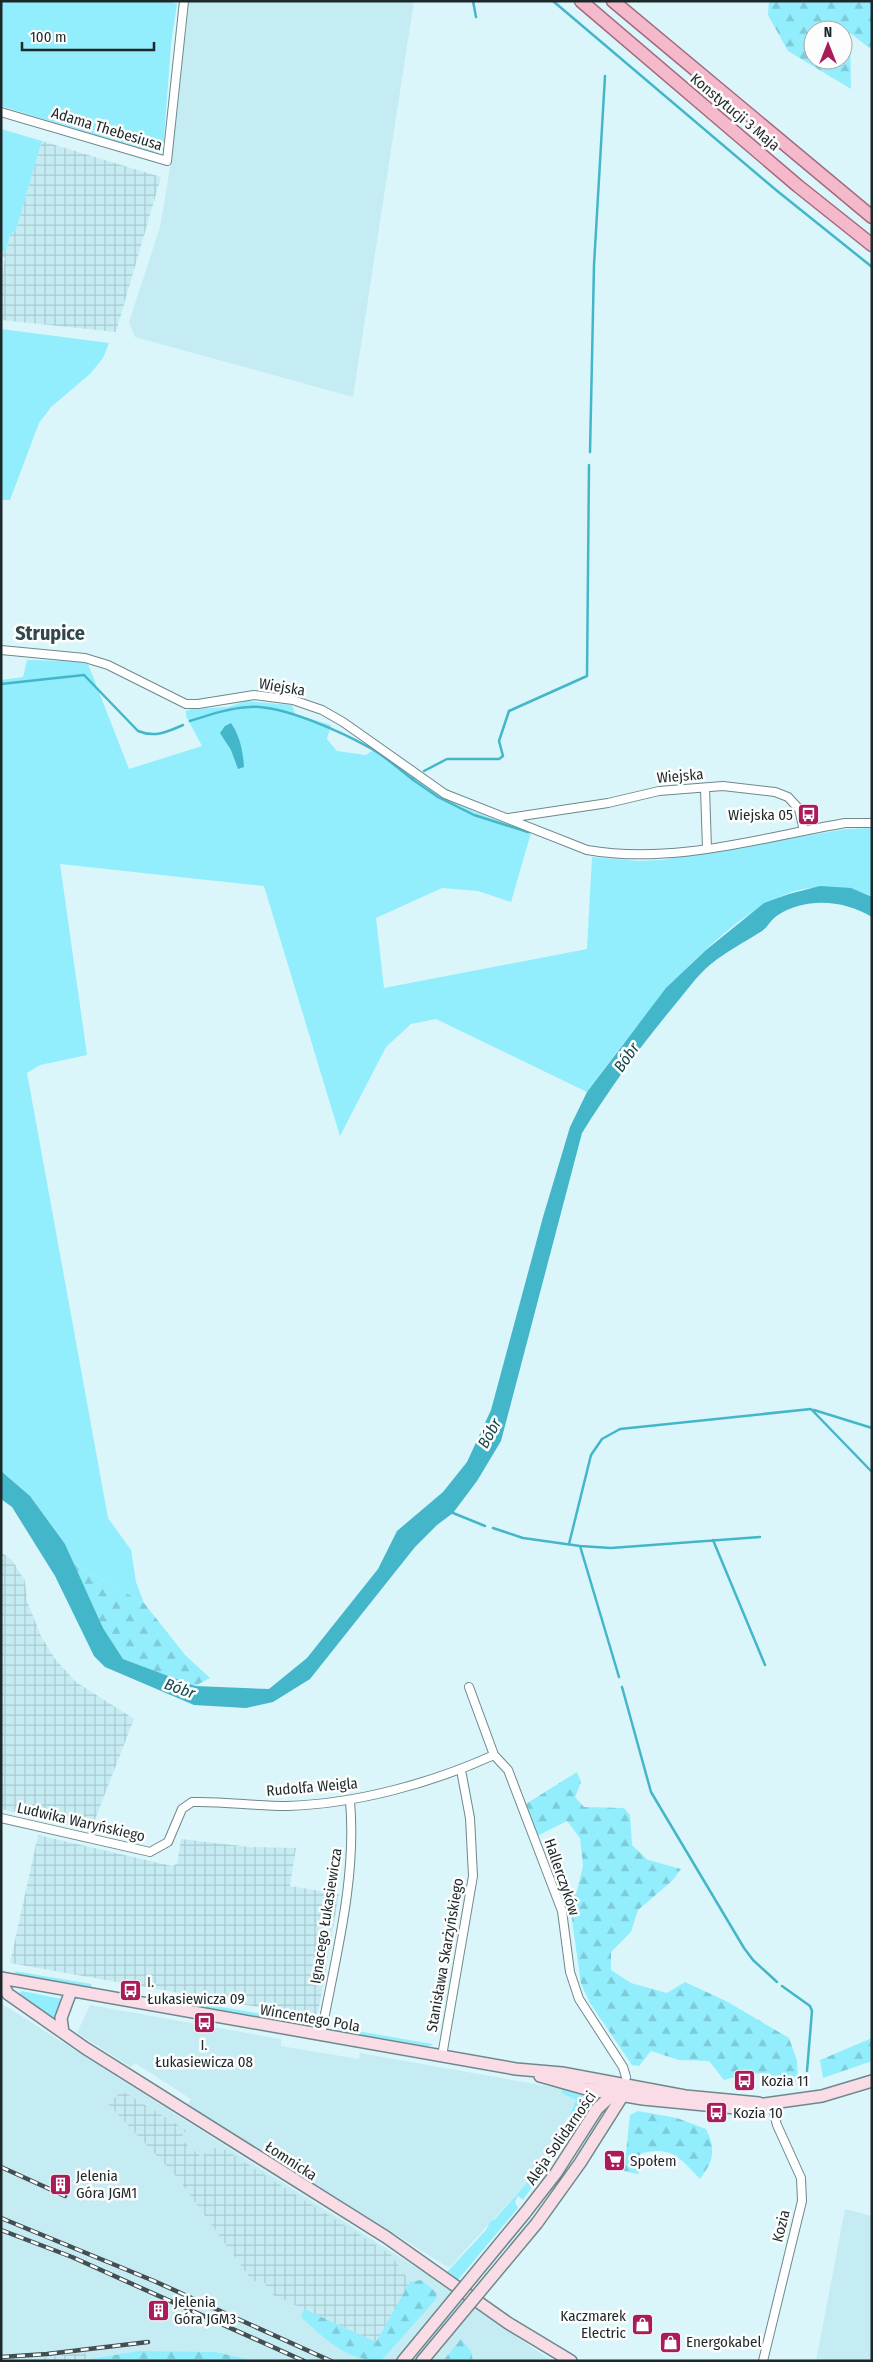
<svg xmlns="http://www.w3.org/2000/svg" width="873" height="2362" viewBox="0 0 873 2362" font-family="'Fira Sans Condensed',sans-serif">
<defs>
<pattern id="industrial-grid" width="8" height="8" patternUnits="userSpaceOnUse" patternTransform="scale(1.25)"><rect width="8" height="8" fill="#c6ecf3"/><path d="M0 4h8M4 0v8" fill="none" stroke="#aacad0"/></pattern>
<pattern id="forest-firs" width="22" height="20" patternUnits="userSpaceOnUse" patternTransform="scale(1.25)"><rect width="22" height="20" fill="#92edfc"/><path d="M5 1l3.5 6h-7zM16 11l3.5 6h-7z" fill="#7dcbd8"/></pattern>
</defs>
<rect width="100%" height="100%" fill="#daf6fb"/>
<!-- built -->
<path fill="#c6ecf3" d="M 187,1 L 414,1 L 353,397 L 135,337 L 129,322 L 160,227 L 171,162 Z
M 1,2003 L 417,2268 L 552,2361 L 1,2361 Z
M 90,2005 L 281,2039 L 281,2046 L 359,2059 L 360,2053 L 563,2089 L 561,2093 L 576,2100 L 566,2124 L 547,2149 L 545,2162 L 538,2176 L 531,2178 L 449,2268 L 188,2104 L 191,2099 L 135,2063 L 131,2067 L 77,2033 Z
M 845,2209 L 872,2216 L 872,2361 L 816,2361 Z"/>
<!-- industrial -->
<path fill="url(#industrial-grid)" d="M 42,141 L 161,177 L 116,332 L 1,320 L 1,280 L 5,258 L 1,256 L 1,250 L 6,252 L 10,235 L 16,230 Z
M 1,1552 L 12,1560 L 25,1581 L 27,1601 L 41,1636 L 55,1659 L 76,1682 L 134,1719 L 91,1830 L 1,1809 Z
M 38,1835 L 172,1866 L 177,1864 L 181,1839 L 250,1847 L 296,1848 L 290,1886 L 339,1894 L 318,2013 L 314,2017 L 10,1963 Z
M 122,2091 L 186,2130 L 180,2139 L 202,2157 L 210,2148 L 222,2148 L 391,2255 L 410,2282 L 376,2342 L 271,2294 L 262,2278 L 253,2282 L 177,2177 L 108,2104 Z
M 85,2352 L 87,2359 L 79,2361 L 1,2361 L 36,2359 Z"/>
<!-- green -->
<path fill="#92edfc" d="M 1,1 L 170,1 L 177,4 L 171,44 L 163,151 L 157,153 L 138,148 L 1,106 Z
M 1,129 L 42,141 L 16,230 L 10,235 L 6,252 L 1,250 Z
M 1,329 L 109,343 L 103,358 L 90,374 L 51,407 L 39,423 L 10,500 L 1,500 Z
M 27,660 L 73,661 L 88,664 L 129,769 L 202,746 L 186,716 L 186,711 L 192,709 L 228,707 L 246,701 L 292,705 L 295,714 L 331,725 L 327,739 L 337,751 L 366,755 L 375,749 L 442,797 L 475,812 L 531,833 L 511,902 L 478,891 L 442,888 L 376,918 L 384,988 L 587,949 L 592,857 L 639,861 L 661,860 L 846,829 L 872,828 L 872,897 L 863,893 C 847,892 818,886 803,889 C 721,908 635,1027 587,1092 L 436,1019 L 411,1024 L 386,1047 L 340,1136 L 264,886 L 60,864 L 87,1055 L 40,1065 L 27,1073 L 108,1518 L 131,1550 L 136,1582 L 144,1603 L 74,1564 L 65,1544 L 30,1496 L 1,1471 L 1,680 L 23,677 Z
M 14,1971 L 91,1984 L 92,1988 L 18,1975 Z
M 22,1991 L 62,1999 L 56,2018 L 53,2019 L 20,1997 L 19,1993 Z
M 181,2000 L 262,2014 L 262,2018 L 184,2004 Z
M 340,2028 L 432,2044 L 433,2045 L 427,2046 L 339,2031 Z
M 563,2089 L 582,2095 L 588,2103 L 586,2110 L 523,2200 L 518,2196 L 515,2202 L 518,2208 L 458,2280 L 446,2273 L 486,2230 L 490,2222 L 495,2219 L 531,2178 L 538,2176 L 545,2162 L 547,2149 L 566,2124 L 576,2100 L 561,2093 Z"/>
<!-- forest -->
<path fill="url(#forest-firs)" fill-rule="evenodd" d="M 769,1 L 872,1 L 872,50 L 850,33 L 851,89 L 788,51 L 768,15 ZM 813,30 L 843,30 L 843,60 L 813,60 Z
M 74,1564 L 144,1603 L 185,1655 L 210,1678 L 195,1686 L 123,1659 L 103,1628 Z
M 577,1772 L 581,1782 L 575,1797 L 584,1807 L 624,1808 L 630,1815 L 632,1845 L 648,1860 L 681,1869 L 672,1881 L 638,1910 L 631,1932 L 611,1952 L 611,1970 L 631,1983 L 667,1993 L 685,1982 L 726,2001 L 789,2038 L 797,2061 L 798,2081 L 783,2084 L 765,2073 L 746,2074 L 724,2080 L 709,2061 L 679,2060 L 651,2051 L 639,2066 L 632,2065 L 590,2003 L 581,1984 L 569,1898 L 577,1891 L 583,1866 L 580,1838 L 567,1821 L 537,1836 L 526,1804 Z
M 872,2038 L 872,2061 L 823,2078 L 820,2060 Z
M 638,2111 L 677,2118 L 706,2129 C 716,2149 714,2161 700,2179 C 680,2158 671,2145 640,2154 L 641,2168 L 638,2174 L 624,2171 L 630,2115 Z
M 421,2280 L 437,2293 L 436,2299 L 381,2361 C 347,2361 325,2339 301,2317 L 304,2309 L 376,2342 L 410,2282 Z
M 461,2339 L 471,2351 L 473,2361 L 443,2361 Z
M 139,2351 L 215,2352 L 256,2361 L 78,2361 Z"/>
<!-- water -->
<path fill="#44b6c9" d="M 231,723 C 240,736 243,751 244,767 L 238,769 L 231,750 L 220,733 L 225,726 Z
M 820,886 L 851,888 L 872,897 L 872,917 C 844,900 806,897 778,915 C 771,919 768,927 762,931 C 745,942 727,951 711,964 C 697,975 685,993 673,1007 C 640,1047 610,1088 582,1133 L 501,1441 L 477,1481 L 453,1513 L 437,1525 L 415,1547 L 310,1679 L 273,1702 L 246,1708 L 194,1705 L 105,1667 L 94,1656 L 55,1576 L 12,1507 L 1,1499 L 1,1471 L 30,1496 L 65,1544 L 103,1628 L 123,1659 L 195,1686 L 269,1689 L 307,1658 L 378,1569 L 397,1531 L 443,1492 L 467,1462 L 491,1410 L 543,1217 L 570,1127 L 587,1092 L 666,988 L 706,950 L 764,903 L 789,894 Z"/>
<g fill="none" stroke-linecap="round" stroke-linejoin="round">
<!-- stream -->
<path stroke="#44b6c9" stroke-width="2.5" d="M 473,1 L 476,17
M 553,1 L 776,190 L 872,267
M 590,452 L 594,265 L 605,76
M 1,684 L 84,675 L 138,731 C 155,738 167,732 183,725
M 190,721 C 209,715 229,708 249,707 C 281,704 344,733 372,749 C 386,757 399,769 412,779 L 415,777
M 424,771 L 447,759 L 499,759 L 503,756 L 499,741 L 509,711 L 587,676 L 589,465
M 412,779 L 438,797 L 474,815 L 528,832
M 814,1410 L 872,1428
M 453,1513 L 485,1526
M 493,1528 L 523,1538 L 580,1546 L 619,1677
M 713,1540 L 765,1665
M 569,1544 L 591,1455 L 602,1439 L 620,1429 L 811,1409 L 872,1472
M 580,1546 L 611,1548 L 760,1537
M 622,1687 L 651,1792 L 744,1948 L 753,1960 L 777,1982
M 782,1986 L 810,2006 L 812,2011 L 807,2071"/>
<defs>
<path id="street" d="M 1,112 L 167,161 L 184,1
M 1,650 L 85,658 L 108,665 L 186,704 L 198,704 L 254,695 L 293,700 L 322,710 L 343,722 L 445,794 L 587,850 C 673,865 760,838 845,823 L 872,823
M 705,788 L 707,849
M 508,818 L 608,803 L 659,791 L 723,786 L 775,792 L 788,797 L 799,809 L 804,831
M 469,1687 L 494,1755 L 508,1770 L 562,1911 L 570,1972 L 579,1999 L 623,2067 L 626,2077
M 1,1818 L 150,1852 L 168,1842 L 182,1809 L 192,1802 C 223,1801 255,1806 287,1806 C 356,1804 432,1783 494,1755
M 321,2035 C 335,1959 357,1879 350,1801
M 442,2056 L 473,1876 L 470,1818 L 461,1770
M 763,2361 L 802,2201 L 801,2178 L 777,2125 L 771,2102"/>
<path id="secondary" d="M 1,1978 L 516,2069 L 562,2073 L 685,2096 L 759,2103
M 5,1979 L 4,1987 L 8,1994 L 85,2048 L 386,2237 L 508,2323 L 571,2361
M 63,2032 L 61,2018 L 71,1991
M 540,2076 L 586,2089 L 643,2099 L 736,2108 L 822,2096 L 872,2081
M 525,2213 L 556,2173 L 597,2109 L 616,2091
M 537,2223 L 580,2163 L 623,2095 L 624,2089
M 403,2361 L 436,2321
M 422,2361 L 447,2331"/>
<path id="primary" d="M 581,1 L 798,186 L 872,245
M 613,1 L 872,217"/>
</defs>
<!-- street casing -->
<use href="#street" stroke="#6e888c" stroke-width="10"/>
<!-- secondary casing -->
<use href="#secondary" stroke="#6e888c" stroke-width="14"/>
<!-- primary casing -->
<use href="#primary" stroke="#a4697c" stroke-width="15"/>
<!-- street -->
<use href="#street" stroke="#fff" stroke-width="8"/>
<!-- secondary -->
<use href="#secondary" stroke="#f9dce5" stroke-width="11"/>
<!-- primary -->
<use href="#primary" stroke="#f4bacb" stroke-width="12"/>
<defs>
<path id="rail" d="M 1,2167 L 65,2196
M 1,2218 L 154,2281 L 331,2361
M 1,2230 L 72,2257 L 304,2361
M 1,2357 L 47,2354 L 148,2342"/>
</defs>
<!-- rail casing -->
<use href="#rail" stroke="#425053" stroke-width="4.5"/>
<!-- rail -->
<use href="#rail" stroke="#fdfdfd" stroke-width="2.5" stroke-dasharray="8" stroke-linecap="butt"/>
<defs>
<path id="secondary-bridge" d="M 436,2321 L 525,2213
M 447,2331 L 537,2223"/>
</defs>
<!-- secondary-bridge casing -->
<use href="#secondary-bridge" stroke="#6e888c" stroke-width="14" stroke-linecap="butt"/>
<!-- secondary-bridge -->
<use href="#secondary-bridge" stroke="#f9dce5" stroke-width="11"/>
</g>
<!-- icons -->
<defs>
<symbol id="bus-square" viewBox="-11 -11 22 22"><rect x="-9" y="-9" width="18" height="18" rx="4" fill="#a91b59" stroke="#fdfdfd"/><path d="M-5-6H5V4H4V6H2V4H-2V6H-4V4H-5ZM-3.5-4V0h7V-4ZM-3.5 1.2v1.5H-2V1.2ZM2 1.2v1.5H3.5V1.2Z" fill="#fff"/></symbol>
<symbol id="supermarket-square" viewBox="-11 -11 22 22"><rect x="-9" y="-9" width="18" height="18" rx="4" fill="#a91b59" stroke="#fdfdfd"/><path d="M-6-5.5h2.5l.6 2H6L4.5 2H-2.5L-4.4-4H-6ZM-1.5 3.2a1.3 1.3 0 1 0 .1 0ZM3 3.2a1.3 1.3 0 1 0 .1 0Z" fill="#fff"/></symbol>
<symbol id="building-square" viewBox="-11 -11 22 22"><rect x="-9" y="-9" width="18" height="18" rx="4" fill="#a91b59" stroke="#fdfdfd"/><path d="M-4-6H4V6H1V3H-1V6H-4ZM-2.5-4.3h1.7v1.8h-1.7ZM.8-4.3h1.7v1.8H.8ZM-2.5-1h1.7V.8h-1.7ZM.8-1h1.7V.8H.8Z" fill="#fff"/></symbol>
<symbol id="shop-square" viewBox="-11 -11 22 22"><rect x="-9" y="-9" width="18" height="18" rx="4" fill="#a91b59" stroke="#fdfdfd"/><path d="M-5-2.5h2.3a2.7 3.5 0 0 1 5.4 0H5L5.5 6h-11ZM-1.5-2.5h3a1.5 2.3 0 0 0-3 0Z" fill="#fff"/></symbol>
</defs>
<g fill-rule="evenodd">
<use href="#bus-square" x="796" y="802" width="25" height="25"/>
<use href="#bus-square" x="118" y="1978" width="25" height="25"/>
<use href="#bus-square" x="192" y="2010" width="25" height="25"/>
<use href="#bus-square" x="732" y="2068" width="25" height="25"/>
<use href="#bus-square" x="704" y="2100" width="25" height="25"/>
<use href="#supermarket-square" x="602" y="2148" width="25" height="25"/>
<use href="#building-square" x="48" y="2172" width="25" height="25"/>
<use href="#building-square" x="146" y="2298" width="25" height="25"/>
<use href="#shop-square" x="630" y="2312" width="25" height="25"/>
<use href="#shop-square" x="658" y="2330" width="25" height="25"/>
</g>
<g text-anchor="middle" stroke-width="5" stroke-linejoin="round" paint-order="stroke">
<!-- street labels -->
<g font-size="15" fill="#1d282a" stroke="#fdfdfd">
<text transform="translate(735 112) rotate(40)" y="5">Konstytucji 3 Maja</text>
<text transform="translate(107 129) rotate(17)" y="5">Adama Thebesiusa</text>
<text transform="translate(282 687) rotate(9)" y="5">Wiejska</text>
<text transform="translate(680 776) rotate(-5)" y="5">Wiejska</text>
<text transform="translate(312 1787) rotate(-5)" y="5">Rudolfa Weigla</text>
<text transform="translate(81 1822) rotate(13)" y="5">Ludwika Waryńskiego</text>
<text transform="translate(562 1877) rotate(71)" y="5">Hallerczyków</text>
<text transform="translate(326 1916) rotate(-81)" y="5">Ignacego Łukasiewicza</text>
<text transform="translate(445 1955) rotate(-80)" y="5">Stanisława Skarżyńskiego</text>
<text transform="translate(310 2018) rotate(10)" y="5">Wincentego Pola</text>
<text transform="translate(561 2138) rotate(-55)" y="5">Aleja Solidarności</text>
<text transform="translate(291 2161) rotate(33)" y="5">Łomnicka</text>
<text transform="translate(781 2226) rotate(-76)" y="5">Kozia</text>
</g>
<!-- poi labels -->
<g font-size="15" fill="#1d282a" stroke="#fdfdfd" text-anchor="start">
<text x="793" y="820" text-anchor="end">Wiejska 05</text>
<text x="147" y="1987">I.<tspan x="147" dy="17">Łukasiewicza 09</tspan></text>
<text x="204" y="2050" text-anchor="middle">I.<tspan x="204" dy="17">Łukasiewicza 08</tspan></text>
<text x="761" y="2086">Kozia 11</text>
<text x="733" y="2118">Kozia 10</text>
<text x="630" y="2166">Społem</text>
<text x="76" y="2181">Jelenia<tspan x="76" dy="17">Góra JGM1</tspan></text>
<text x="174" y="2307">Jelenia<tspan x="174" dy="17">Góra JGM3</tspan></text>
<text x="626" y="2321" text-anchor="end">Kaczmarek<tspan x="626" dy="17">Electric</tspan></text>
<text x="686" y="2347">Energokabel</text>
</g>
<!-- water labels -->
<g font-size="16" font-style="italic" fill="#13454d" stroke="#fdfdfd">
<text transform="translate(626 1057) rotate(-55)" y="6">Bóbr</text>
<text transform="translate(489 1433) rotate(-61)" y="6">Bóbr</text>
<text transform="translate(180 1688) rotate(20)" y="6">Bóbr</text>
</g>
<!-- district labels -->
<g font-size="20" font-weight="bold" fill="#30484d" stroke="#fdfdfd">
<text x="50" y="640">Strupice</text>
</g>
</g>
<!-- border -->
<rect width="873" height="2362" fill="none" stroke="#1d282a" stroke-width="5"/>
<!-- north arrow -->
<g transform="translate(828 45)"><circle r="24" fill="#fdfdfd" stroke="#a3a8a9"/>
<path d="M0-4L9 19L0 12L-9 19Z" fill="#a91b59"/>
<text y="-8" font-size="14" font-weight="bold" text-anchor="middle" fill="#1d282a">N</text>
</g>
<!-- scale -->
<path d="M22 42v8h132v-8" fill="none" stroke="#1d282a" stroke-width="2.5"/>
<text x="30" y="42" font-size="15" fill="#1d282a" stroke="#fdfdfd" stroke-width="4" paint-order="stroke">100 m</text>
</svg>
